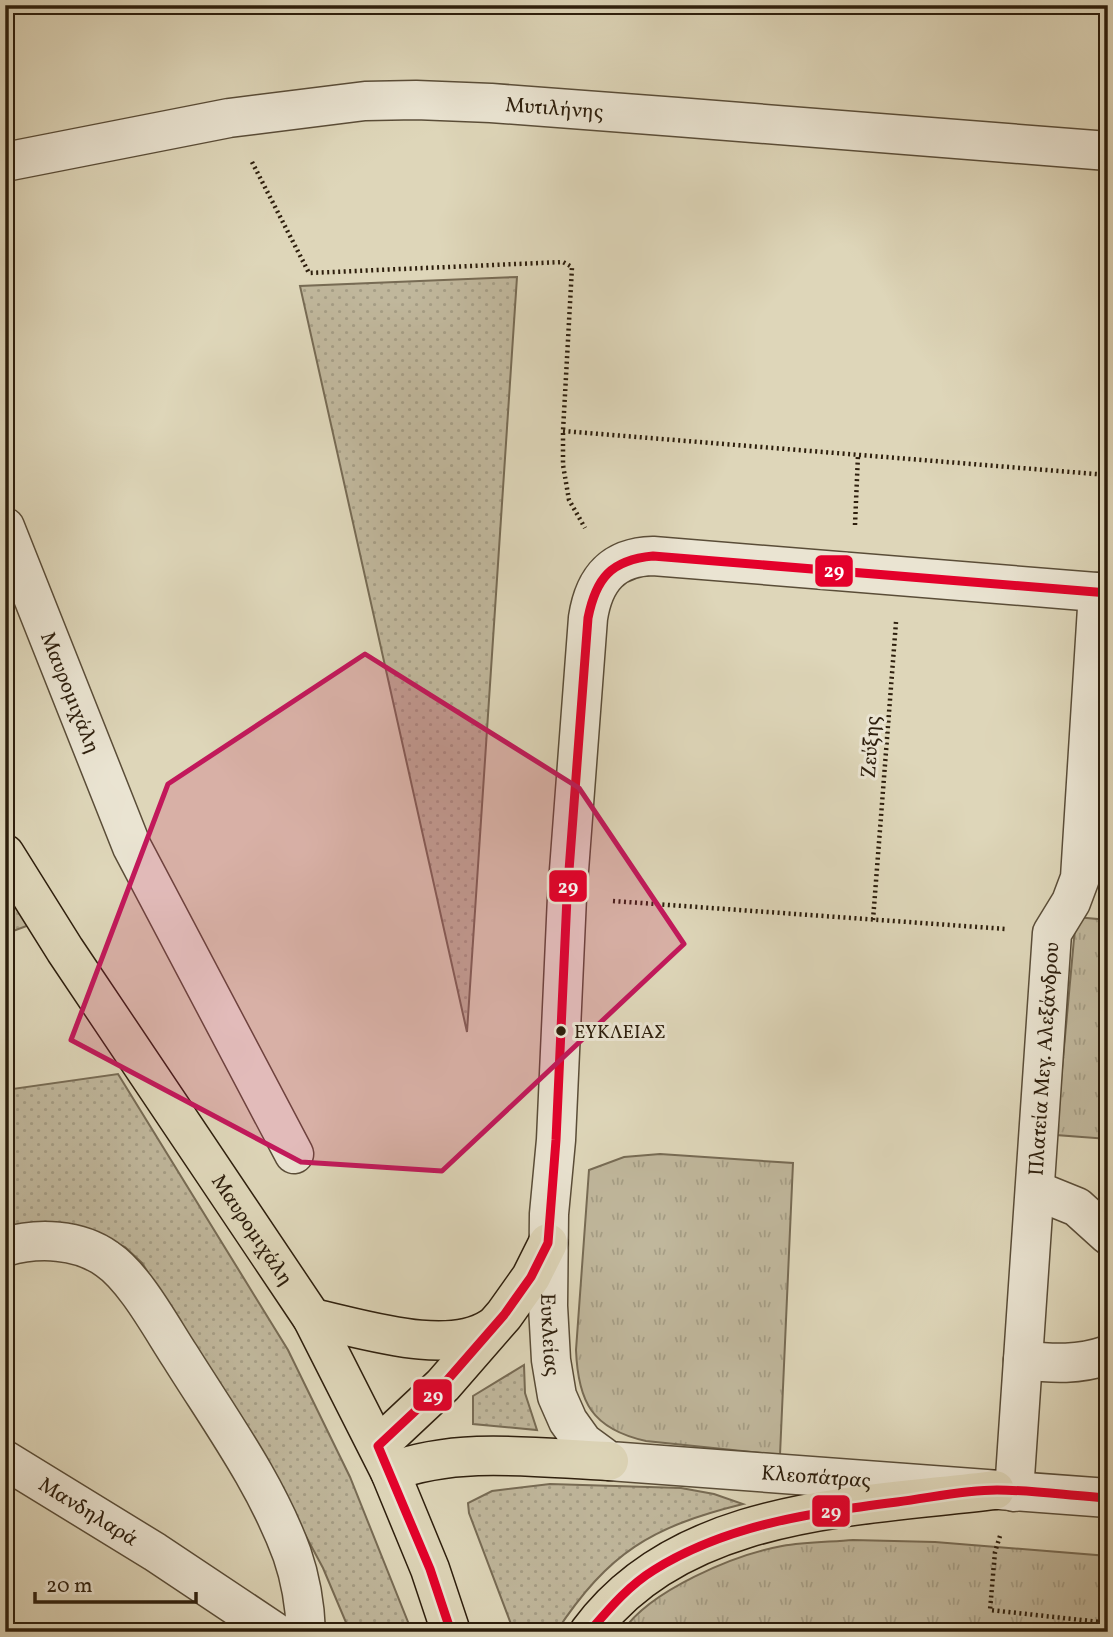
<svg xmlns="http://www.w3.org/2000/svg" width="1113" height="1637" viewBox="0 0 1113 1637" font-family="Vollkorn,serif">
<defs>
<pattern id="grass-dots" width="8" height="8" patternUnits="userSpaceOnUse" patternTransform="scale(1.75)"><rect width="8" height="8" fill="#c0b79c"/><path d="M2 2h.1M6 6h.1" fill="none" stroke="#a59d85" stroke-width="1.8" stroke-linecap="round"/></pattern>
<pattern id="park-tufts" width="24" height="20" patternUnits="userSpaceOnUse" patternTransform="scale(1.75)"><rect width="24" height="20" fill="#c0b79c"/><path d="M3 7l-1-3M5 7V3M7 7l1-3M15 17l-1-3M17 17v-4M19 17l1-3" fill="none" stroke="#a59d85"/></pattern>
</defs>
<rect width="100%" height="100%" fill="#ded6b9"/>
<filter id="stains"><feTurbulence type="fractalNoise" baseFrequency=".00286" numOctaves="4"/><feColorMatrix values="0 0 0 0 .2 0 0 0 0 .09 0 0 0 0 .02 0 0 0 .5 -.17"/></filter>
<radialGradient id="worn" r=".72"><stop offset=".6" stop-color="#630" stop-opacity="0"/><stop offset="1" stop-color="#630" stop-opacity=".3"/></radialGradient>
<!-- grass -->
<path fill="url(#grass-dots)" stroke="#776b54" stroke-width="2" d="M 517,277 L 467,1032 L 300,286 Z
M 5,883 L 32,924 L 5,934 Z
M 118,1074 L 288,1350 L 350,1477 L 412,1632 L 350,1632 L 323,1568 L 256,1443 L 142,1263 L 125,1247 L 101,1236 L 5,1231 L 5,1090 Z
M 524,1365 L 525,1393 L 537,1430 L 473,1424 L 473,1396 Z
M 550,1484 L 681,1488 L 714,1494 L 743,1504 C 651,1527 609,1552 556,1632 L 514,1632 L 469,1513 L 468,1503 L 492,1491 Z"/>
<!-- park -->
<path fill="url(#park-tufts)" stroke="#776b54" stroke-width="2" d="M 1076,917 L 1108,920 L 1108,1139 L 1056,1135 Z
M 660,1154 L 793,1163 L 780,1455 L 646,1441 C 592,1429 578,1402 576,1350 L 589,1170 L 624,1157 Z
M 853,1540 L 935,1542 L 1108,1556 L 1108,1632 L 622,1632 C 650,1590 734,1555 782,1546 C 805,1542 830,1542 853,1540 Z"/>
<g fill="none" stroke-linecap="round" stroke-linejoin="round">
<defs>
<g id="minor">
<path id="s1" d="M 5,162 L 229,118 L 365,101 L 416,100 L 491,103 L 677,117 L 1108,151"/>
<path id="s2" d="M 5,527 L 132,847 L 294,1154"/>
<path id="s3" d="M 1108,593 L 653,556 C 613,557 594,579 588,618 L 567,897 L 556,1140 L 549,1214 L 548,1306 L 551,1360 L 557,1396 L 568,1421 L 583,1442 L 609,1461 L 1108,1498"/>
<path d="M 1035,1190 L 1077,1207 L 1108,1235"/>
<path d="M 5,1247 C 38,1237 79,1239 107,1259 C 135,1278 161,1327 180,1356 C 220,1420 266,1483 292,1554 C 301,1580 305,1605 306,1632"/>
<path d="M 1023,1360 C 1053,1364 1079,1365 1108,1355"/>
<path id="s4" d="M 5,1460 L 155,1552 L 275,1632"/>
<path id="s5" d="M 1014,1492 L 1052,933 L 1071,902 L 1080,878 L 1098,592"/>
</g>
<g id="major">
<path id="s6" d="M 5,854 L 65,950 L 312,1318 L 390,1472 L 430,1569 L 451,1632"/>
<path d="M 312,1318 C 361,1328 446,1357 491,1328"/>
<path d="M 378,1446 L 443,1385 L 504,1315 L 531,1277 L 548,1243"/>
<path d="M 390,1472 C 460,1446 536,1458 609,1461"/>
<path d="M 589,1632 C 680,1508 855,1507 995,1490"/>
</g>
</defs>
<!-- minor casing -->
<use href="#minor" stroke="#5a4d38" stroke-width="41"/>
<!-- major casing -->
<use href="#major" stroke="#2e1f0d" stroke-width="41"/>
<!-- path -->
<path stroke="#2e1f0d" stroke-width="4.5" stroke-dasharray="2 3.5" stroke-linecap="butt" d="M 252,162 L 309,273 L 563,262 L 572,267 L 563,431 L 563,465 L 569,500 L 585,528
M 563,431 L 1108,475
M 855,525 L 858,455
M 613,901 L 1006,929
M 873,920 L 896,622
M 1000,1536 L 995,1552 L 990,1610 L 1100,1622 L 1108,1628"/>
<!-- minor -->
<use href="#minor" stroke="#eae4d2" stroke-width="38"/>
<!-- major -->
<use href="#major" stroke="#ded6b9" stroke-width="38"/>
<defs>
<path id="bus-1" d="M 451,1632 L 430,1569 L 378,1446 L 443,1385 L 504,1315 L 531,1277 L 548,1243 L 556,1140 L 567,897 L 588,618 C 596,578 611,560 653,556 L 1108,593
M 589,1632 C 609,1609 628,1586 654,1570 C 728,1524 812,1513 897,1502 C 930,1498 963,1490 997,1490 C 1034,1490 1071,1496 1108,1498"/>
</defs>
<!-- bus-1 casing -->
<use href="#bus-1" stroke="#eae4d2" stroke-width="14"/>
<!-- bus-1 -->
<use href="#bus-1" stroke="#e4002b" stroke-width="9"/>
</g>
<!-- marked area -->
<path fill="#c2185b" fill-opacity="0.2" stroke="#c2185b" stroke-width="5" stroke-linejoin="round" d="M 365,654 L 579,788 L 684,944 L 442,1171 L 301,1162 L 71,1040 L 168,784 Z"/>
<!-- markers -->
<circle fill="#2e1f0d" stroke="#eae4d2" stroke-width="2.5" cx="561" cy="1031" r="6"/>
<g text-anchor="middle" stroke-width="6" stroke-linejoin="round" paint-order="stroke">
<!-- bus labels -->
<g font-size="19" fill="#2e1f0d" stroke="#eae4d2" text-anchor="start">
<text x="574" y="1038">ΕΥΚΛΕΙΑΣ</text>
</g>
<!-- street labels -->
<g font-size="21" fill="#2e1f0d" stroke="#eae4d2">
<text dy="7" stroke="none"><textPath href="#s1" startOffset="555">Μυτιλήνης</textPath></text>
<text dy="7" stroke="none"><textPath href="#s2" startOffset="178">Μαυρομιχάλη</textPath></text>
<text transform="translate(870 747) rotate(-86)" y="7">Ζεύξης</text>
<text dy="7" stroke="none"><textPath href="#s5" startOffset="434">Πλατεία Μεγ. Αλεξάνδρου</textPath></text>
<text dy="7" stroke="none"><textPath href="#s6" startOffset="450">Μαυρομιχάλη</textPath></text>
<text dy="7" stroke="none"><textPath href="#s3" startOffset="1274">Ευκλείας</textPath></text>
<text dy="7" stroke="none"><textPath href="#s3" startOffset="1629">Κλεοπάτρας</textPath></text>
<text dy="7" stroke="none"><textPath href="#s4" startOffset="98">Μανδηλαρά</textPath></text>
</g>
</g>
<g stroke="#eae4d2" stroke-width="2.5">
<rect x="814" y="554" width="40" height="34" rx="7" fill="#e4002b"/>
<rect x="548" y="869" width="40" height="34" rx="7" fill="#e4002b"/>
<rect x="412" y="1378" width="41" height="34" rx="7" fill="#e4002b"/>
<rect x="811" y="1494" width="40" height="34" rx="7" fill="#e4002b"/>
</g>
<g font-size="19" text-anchor="middle" font-weight="bold" fill="#fff">
<text x="834" y="577">29</text>
<text x="568" y="893">29</text>
<text x="433" y="1402">29</text>
<text x="831" y="1518">29</text>
</g>
<!-- margin -->
<rect width="1113" height="1637" fill="none" stroke="#ded6b9" stroke-width="28"/>
<rect x="7" y="7" width="1099" height="1623" fill="none" stroke="#2e1f0d" stroke-width="3.5"/>
<rect x="14" y="14" width="1085" height="1609" fill="none" stroke="#2e1f0d" stroke-width="2"/>
<!-- scale -->
<path d="M35 1592v10h161v-10" fill="none" stroke="#2e1f0d" stroke-width="3.5"/>
<text x="46" y="1592" font-size="21" fill="#2e1f0d" stroke="#eae4d2" stroke-width="5" paint-order="stroke">20 m</text>
<rect width="100%" height="100%" filter="url(#stains)"/>
<rect width="100%" height="100%" fill="url(#worn)"/>
</svg>
